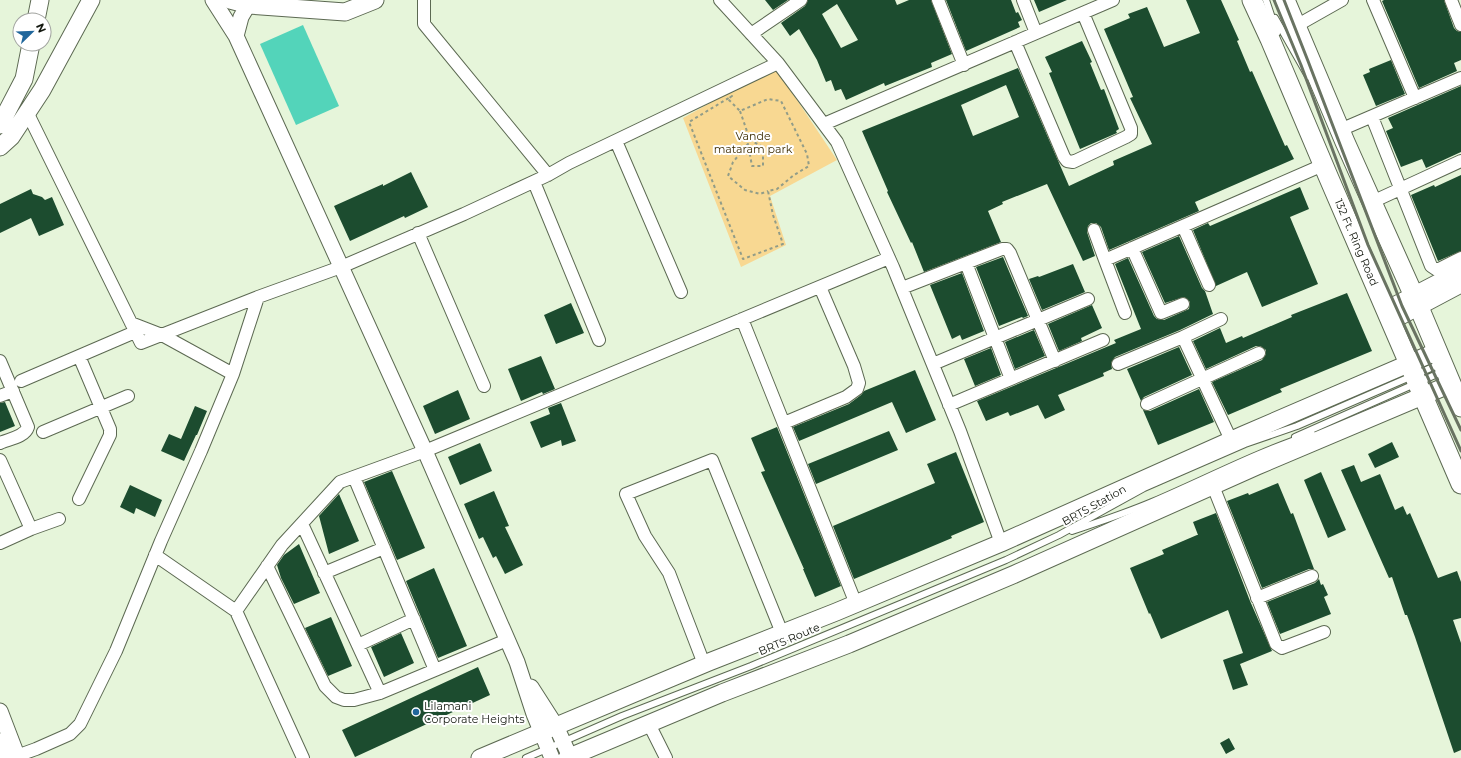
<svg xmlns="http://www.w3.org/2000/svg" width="1461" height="758" viewBox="0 0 1461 758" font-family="Montserrat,sans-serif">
<rect width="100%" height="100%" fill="#e6f5da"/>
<!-- green -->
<path fill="#f8d892" d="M 775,67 L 837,160 L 770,196 L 786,245 L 741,267 L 683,118 Z"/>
<!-- water -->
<path fill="#53d4ba" d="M 303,25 L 339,106 L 296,125 L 260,44 Z"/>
<!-- building -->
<path fill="#1c4c2f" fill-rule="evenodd" d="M 765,0 L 788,0 L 773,10 Z
M 808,0 L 895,0 L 897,5 L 909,0 L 931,0 L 952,54 L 931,63 L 932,67 L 885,86 L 884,83 L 846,100 L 841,89 L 835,91 L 831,80 L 826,82 L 817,60 L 799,29 L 790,36 L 781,23 L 805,6 ZM 837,4 L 858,40 L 841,48 L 822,14 Z
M 946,0 L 1011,0 L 1016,13 L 1018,12 L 1022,20 L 1018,22 L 1020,27 L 966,51 Z
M 1034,0 L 1067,0 L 1039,12 Z
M 1186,0 L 1221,0 L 1239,40 L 1237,41 L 1250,72 L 1252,71 L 1285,146 L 1287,145 L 1294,159 L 1195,202 L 1199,211 L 1109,250 L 1101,227 L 1096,223 L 1091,223 L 1088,226 L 1087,232 L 1095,256 L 1083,261 L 1047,184 L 1002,202 L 1003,204 L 988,211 L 1001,242 L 924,272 L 912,242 L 911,243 L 887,192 L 888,191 L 862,131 L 1018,68 L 1069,186 L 1114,165 L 1113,161 L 1152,144 L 1130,98 L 1133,97 L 1104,29 L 1130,18 L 1128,14 L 1147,7 L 1164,47 L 1200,33 ZM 1006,85 L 1019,117 L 973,136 L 961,105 Z
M 1384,0 L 1444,0 L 1454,28 L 1457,31 L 1461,32 L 1461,60 L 1454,63 L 1457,71 L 1419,88 L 1382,1 Z
M 1082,41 L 1092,62 L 1090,63 L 1101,90 L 1104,89 L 1119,129 L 1116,131 L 1117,133 L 1080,149 L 1049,73 L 1052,72 L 1045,57 Z
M 1391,60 L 1405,94 L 1376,106 L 1363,75 L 1370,72 L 1369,69 Z
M 1461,86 L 1461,152 L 1426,168 L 1422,159 L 1401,167 L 1386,131 L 1393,128 L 1388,118 Z
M 411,172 L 428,207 L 405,218 L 404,216 L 350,241 L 334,206 L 383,184 L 383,186 Z
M 1461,175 L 1461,251 L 1438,261 L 1411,195 L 1434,185 L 1435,187 Z
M 1300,187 L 1309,209 L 1290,217 L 1318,284 L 1262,307 L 1247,272 L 1216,286 L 1193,230 L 1208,223 L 1210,226 Z
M 31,189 L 33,194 L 42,197 L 45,200 L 52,197 L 64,225 L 39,236 L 31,218 L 0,233 L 0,204 Z
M 1179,236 L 1202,288 L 1205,291 L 1213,314 L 1180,330 L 1115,357 L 1111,363 L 1112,369 L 1103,373 L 1104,376 L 1058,395 L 1065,410 L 1045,419 L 1038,405 L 1010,416 L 1008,412 L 986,421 L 977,401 L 1116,343 L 1114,340 L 1141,329 L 1115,264 L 1128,258 L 1154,316 L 1157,319 L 1164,320 L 1189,309 L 1190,302 L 1184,297 L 1165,303 L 1142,252 Z
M 1003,257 L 1028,316 L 1023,318 L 1022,317 L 999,326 L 976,267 Z
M 1073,264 L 1085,292 L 1042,310 L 1029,279 L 1038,276 L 1039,277 Z
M 962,273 L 984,331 L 962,340 L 960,335 L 952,339 L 930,285 Z
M 1347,293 L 1372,351 L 1280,389 L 1282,392 L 1228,415 L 1212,382 L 1262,360 L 1266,354 L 1266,350 L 1260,346 L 1256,346 L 1206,369 L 1193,341 L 1220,328 L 1226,343 L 1242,336 L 1243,338 L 1292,317 L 1291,315 Z
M 571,303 L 584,333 L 556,344 L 544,315 Z
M 1092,305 L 1102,328 L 1081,338 L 1082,341 L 1059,351 L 1048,324 Z
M 1034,330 L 1045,356 L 1015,369 L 1005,342 Z
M 1179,347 L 1192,375 L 1144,397 L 1141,401 L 1127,369 Z
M 991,348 L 1001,375 L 975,386 L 964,359 Z
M 541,356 L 555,389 L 543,394 L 542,392 L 521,401 L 508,369 Z
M 915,370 L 936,420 L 906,433 L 892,402 L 799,441 L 793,427 L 849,404 L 861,395 L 864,391 Z
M 1199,389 L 1214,422 L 1158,445 L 1143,410 L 1150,411 Z
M 458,390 L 470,419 L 435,434 L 423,406 Z
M 5,402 L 15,426 L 0,432 L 0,403 Z
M 561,403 L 576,441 L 562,446 L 561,440 L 541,448 L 530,422 L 550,414 L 548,408 Z
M 195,406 L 207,411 L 197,435 L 196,435 L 184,461 L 161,451 L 169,434 L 181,439 Z
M 777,427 L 841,586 L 815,597 L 803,569 L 804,569 L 761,472 L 765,471 L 751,438 Z
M 889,431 L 898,450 L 816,484 L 808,464 Z
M 1392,442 L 1399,457 L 1375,468 L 1368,454 Z
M 480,443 L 492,471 L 460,485 L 448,457 Z
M 956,452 L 984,522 L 951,536 L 952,538 L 914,554 L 854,579 L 833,526 L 935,483 L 927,464 Z
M 1354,465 L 1361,482 L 1380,474 L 1395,510 L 1403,506 L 1407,515 L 1410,513 L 1438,578 L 1457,571 L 1461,582 L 1461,618 L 1453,620 L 1461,643 L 1461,750 L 1454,753 L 1415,637 L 1407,615 L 1405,615 L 1392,577 L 1389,578 L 1341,470 Z
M 392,471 L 425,548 L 397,560 L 364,482 Z
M 1321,472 L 1346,530 L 1328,538 L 1304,480 Z
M 1278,483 L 1291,514 L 1293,513 L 1314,569 L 1309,569 L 1262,588 L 1227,501 L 1248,493 L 1249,495 Z
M 130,485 L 162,500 L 155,517 L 136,508 L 134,514 L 120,507 Z
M 494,491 L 509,526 L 505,527 L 523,565 L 505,574 L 496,556 L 493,558 L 483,537 L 479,539 L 464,504 Z
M 339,494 L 359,541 L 329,554 L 319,516 Z
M 1216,513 L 1250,601 L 1272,651 L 1240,664 L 1248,685 L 1233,690 L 1223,660 L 1243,653 L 1228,610 L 1161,639 L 1150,613 L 1149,614 L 1130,568 L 1164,554 L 1162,550 L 1197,535 L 1198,535 L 1193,522 Z
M 299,544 L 320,593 L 294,604 L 281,578 L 277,565 L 284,555 Z
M 434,568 L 467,646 L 438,658 L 406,581 Z
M 1319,579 L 1321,585 L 1323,584 L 1328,595 L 1324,597 L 1331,614 L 1280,634 L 1267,602 L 1315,583 Z
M 331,617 L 352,666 L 328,676 L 305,628 Z
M 401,633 L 414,663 L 384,677 L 371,647 Z
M 478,667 L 490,695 L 355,757 L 342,730 Z
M 1229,738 L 1235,749 L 1226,754 L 1220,743 Z"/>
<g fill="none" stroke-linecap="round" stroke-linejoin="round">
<defs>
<path id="service" d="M 1266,0 L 1277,33
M 1275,18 L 1308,76
M 1295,437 L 1444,371
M 1072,531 C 1099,522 1126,513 1152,502 C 1206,479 1257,452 1312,434
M 526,758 L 622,716 L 751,666 L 1006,560 L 1059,535 L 1144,488 L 1245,444 L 1297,426 L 1440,364"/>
<path id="minor" d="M 424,0 L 424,24 L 548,175
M 720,0 L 778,63 L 837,142 L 893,267 L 960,431 L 1001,543
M 938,0 L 964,65
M 1023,0 L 1036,33
M 1373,0 L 1415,98
M 1451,0 L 1461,25
M 1296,26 L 1342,0
M 751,34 L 801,0
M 1015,42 L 1064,157 L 1067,161 L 1073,162 L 1126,137 L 1131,134 L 1131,128 L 1083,13
M 27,112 L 141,343 L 258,297
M 1372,117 L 1431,266 L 1437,270 L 1461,258
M 824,124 L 1113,0
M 1340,130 L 1461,78
M 616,141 L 681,292
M 534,182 L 599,340
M 1372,202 L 1461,161
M 1183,226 L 1209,285
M 1094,230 L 1105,260 L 1323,165
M 418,233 L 484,386
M 1132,248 L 1161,313 L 1183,304
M 1105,260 L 1125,313
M 966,263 L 1011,379
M 902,288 L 1002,249 L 1007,249 L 1010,253 L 1055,361
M 742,319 L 856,604
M 131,323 L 162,335 L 233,374
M 1183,337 L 1221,319
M 79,356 L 110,429 L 110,435 L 79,499
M 0,361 L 28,427 C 25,437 9,439 0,443
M 933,364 L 1088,299
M 1118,364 L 1183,337 L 1231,440
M 21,381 L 135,332
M 0,396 L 13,391
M 1147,404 L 1259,353
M 949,405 L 1103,340
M 784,423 L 846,397 L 857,389 L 859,383 L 854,366 L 820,287
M 43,432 L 128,396
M 0,460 L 31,529 L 0,543
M 354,477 L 435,670
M 1213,486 L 1276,644 L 1282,648 L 1324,632
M 302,524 L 380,693
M 31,529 L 59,519
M 155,555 L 236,611 L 282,545 L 340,482 L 425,451 L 889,258
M 267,566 L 325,686 L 336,697 L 344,700 L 354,700 L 380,693 L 507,640
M 324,573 L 384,548
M 1257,598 L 1312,576
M 236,611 L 303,758
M 358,645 L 414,619
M 704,664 L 669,573 L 645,536 L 626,494 L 712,460 L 782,633
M 649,724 L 666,758
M 11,758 L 36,749 L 70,734 L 80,724 L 116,651 L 161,541 L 201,451 L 233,374 L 258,297 L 341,267 L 464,214 L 548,175 L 569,163 L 778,63"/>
<path id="tertiary" d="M 213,0 L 236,36 L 425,451 L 517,662 L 534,714 L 552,758
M 236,36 L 241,17 L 251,0
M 1386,309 L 1461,270
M 1391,322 L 1461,285
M 531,687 L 556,726 L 570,757
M 0,711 L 18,758
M 0,741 L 7,758"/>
<path id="secondary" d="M 230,0 L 249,5 L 345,12 L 375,0
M 36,20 L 40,0
M 0,125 L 24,79 L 31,44
M 0,147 L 11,137 L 42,90 L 91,0
M 480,758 L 709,662 L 836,612 L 1001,543 L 1243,435 L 1438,351
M 567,758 L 722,693 L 849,644 L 1015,574 L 1257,466 L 1451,384"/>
<g id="primary">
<path id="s1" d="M 1252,0 L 1270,39 L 1328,176 L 1461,484"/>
<path d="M 1285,0 L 1345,142 L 1418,305 L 1461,407"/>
</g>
</defs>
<!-- service casing -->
<use href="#service" stroke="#5c6952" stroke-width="8"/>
<!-- minor casing -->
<use href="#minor" stroke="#5c6952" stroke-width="14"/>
<!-- tertiary casing -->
<use href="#tertiary" stroke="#5c6952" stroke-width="17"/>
<!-- secondary casing -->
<use href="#secondary" stroke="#5c6952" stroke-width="19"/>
<!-- primary casing -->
<use href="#primary" stroke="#5c6952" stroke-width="21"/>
<!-- path -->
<path stroke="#919c88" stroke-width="2" stroke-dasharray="3 3" stroke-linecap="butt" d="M 732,96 L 728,99 L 740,111 L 768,99 L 781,101 L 807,154 L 809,166 L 794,175 L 777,189 L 768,191 L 773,215 L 783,244 L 743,259 L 689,122 Z
M 740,111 L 750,140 L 761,146 L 763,156 L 763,166 L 752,166 L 748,144 L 733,162 L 728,176 L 745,190 L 760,194 L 768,191"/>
<!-- service -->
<use href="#service" stroke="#fff" stroke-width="6"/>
<!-- minor -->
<use href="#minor" stroke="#fff" stroke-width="12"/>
<!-- tertiary -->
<use href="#tertiary" stroke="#fff" stroke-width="15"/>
<!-- secondary -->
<use href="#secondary" stroke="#fff" stroke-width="17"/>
<!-- primary -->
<use href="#primary" stroke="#fff" stroke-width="19"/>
<!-- rail -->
<path stroke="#697362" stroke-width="3" d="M 1274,0 L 1301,65 L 1368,245 L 1461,451
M 1284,0 L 1308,61 L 1402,306 L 1461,430"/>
</g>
<!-- markers -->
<circle fill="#20669b" stroke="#fff" stroke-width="1.5" cx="416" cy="712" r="4"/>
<g text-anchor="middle" stroke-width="4" stroke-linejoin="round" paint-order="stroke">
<!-- park labels -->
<g font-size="11" fill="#3d2d03" stroke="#fff">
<text x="753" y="140">Vande<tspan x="753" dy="13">mataram park</tspan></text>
</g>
<!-- street labels -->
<g font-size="11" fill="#13180f" stroke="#fff">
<text dy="4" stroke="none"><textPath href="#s1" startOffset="264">132 Ft. Ring Road</textPath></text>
<text transform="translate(1094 505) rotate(-29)" y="4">BRTS Station</text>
<text transform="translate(789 639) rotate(-23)" y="4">BRTS Route</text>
</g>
<!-- poi labels -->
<g font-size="11" fill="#13180f" stroke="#fff" text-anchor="start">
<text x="424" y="710">Lilamani<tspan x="424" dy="13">Corporate Heights</tspan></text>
</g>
</g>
<!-- north arrow -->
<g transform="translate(32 32) rotate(67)"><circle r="19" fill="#ffffff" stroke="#a1a39f"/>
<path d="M0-3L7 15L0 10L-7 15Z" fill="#20669b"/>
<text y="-6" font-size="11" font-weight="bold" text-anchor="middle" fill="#13180f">N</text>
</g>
</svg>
